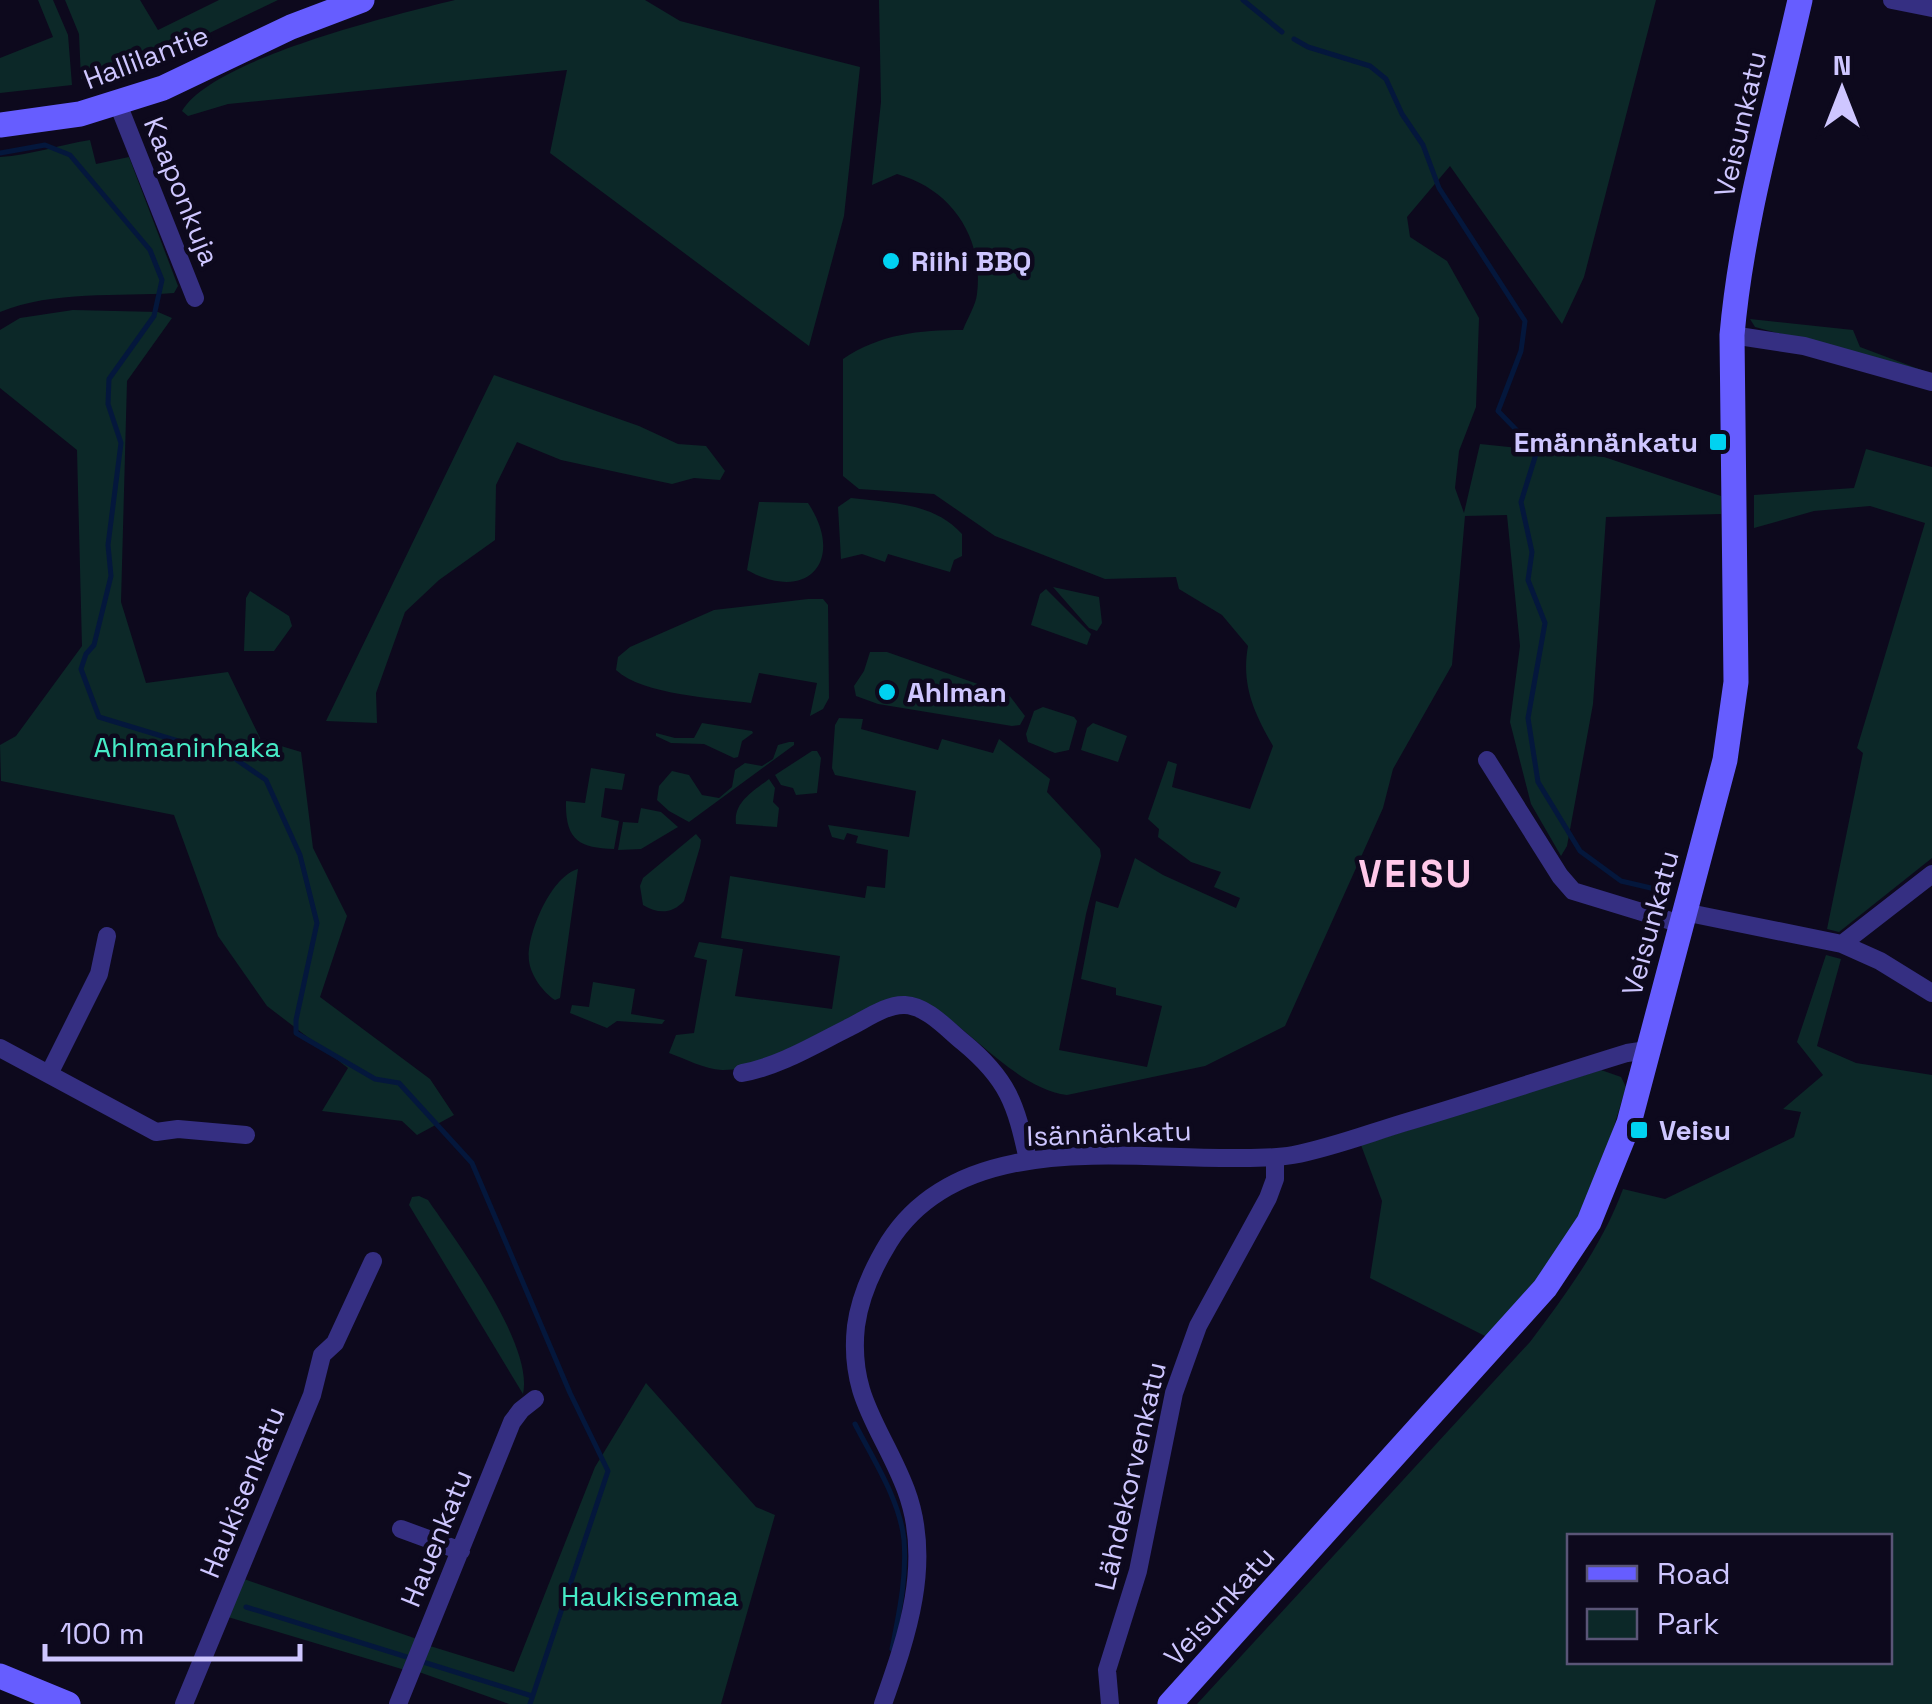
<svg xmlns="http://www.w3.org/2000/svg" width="1932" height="1704" viewBox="0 0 1932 1704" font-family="'Space Grotesk',sans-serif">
<rect width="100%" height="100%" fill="#0d091d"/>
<!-- green -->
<path fill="#0c2828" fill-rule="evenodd" d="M 38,0 L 53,0 L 68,35 L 72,85 L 0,93 L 0,58 L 53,37 Z
M 65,0 L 140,0 L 158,30 L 219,0 L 278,0 L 168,53 L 81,79 L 79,34 Z
M 455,0 L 645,0 L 680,21 L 860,67 L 844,216 L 809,346 L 550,153 L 567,70 L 228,104 L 188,116 L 182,111 C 212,59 394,15 455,0 Z
M 879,0 L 1656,0 L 1584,277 L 1562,324 L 1450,166 L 1407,217 L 1410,237 L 1447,261 L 1479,318 L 1476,407 L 1459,451 L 1455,488 L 1464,513 L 1480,444 L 1604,457 L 1721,496 L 1721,514 L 1606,517 L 1593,704 L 1567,846 L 1561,856 L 1531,804 L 1510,722 L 1520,646 L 1507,515 L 1465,516 L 1452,665 L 1393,769 L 1383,808 L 1285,1026 L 1205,1066 L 1067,1095 C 1003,1087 947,993 897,997 C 854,1018 768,1071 722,1070 C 704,1069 686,1059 669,1053 L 676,1035 L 694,1033 L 707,960 L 694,957 L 699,942 L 743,949 L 735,996 L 832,1009 L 840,956 L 721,938 L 730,876 L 865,898 L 867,886 L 885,888 L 888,850 L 856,843 L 858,836 L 847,833 L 844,840 L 832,837 L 828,825 L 909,837 L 916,791 L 835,775 L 832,768 L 835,725 L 839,718 L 863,719 L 861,729 L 938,750 L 942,739 L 993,753 L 999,739 L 1050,779 L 1047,792 L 1100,849 L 1101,856 L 1086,914 L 1059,1050 L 1147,1067 L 1162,1006 L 1116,995 L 1116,988 L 1081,979 L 1096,901 L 1118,908 L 1135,858 L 1163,875 L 1236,908 L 1240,898 L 1214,887 L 1221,872 L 1191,862 L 1158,837 L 1159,829 L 1148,819 L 1168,761 L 1177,764 L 1172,787 L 1250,809 L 1273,746 C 1254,713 1241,685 1248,646 L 1222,615 L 1179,589 L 1176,577 L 1105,579 L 995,536 L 934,494 L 859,489 L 843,476 L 843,359 C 880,334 919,330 963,330 C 967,319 976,305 977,294 C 984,237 951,189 897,174 L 872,185 L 881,102 Z
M 90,140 L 96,164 L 129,157 L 178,286 L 174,293 C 117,297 54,290 0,312 L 0,157 C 31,155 59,145 90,140 Z
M 73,310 L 158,312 L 172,318 L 127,381 L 121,602 L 146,683 L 228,672 L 261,740 L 301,752 L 313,848 L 347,916 L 320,997 L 430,1079 L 454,1115 L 417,1135 L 402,1121 L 322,1111 L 348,1068 L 267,1006 L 218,936 L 174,815 L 1,781 L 0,745 L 16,736 L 82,646 L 77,450 L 0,388 L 0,330 L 20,318 Z
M 1750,319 L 1853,330 L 1860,347 L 1932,374 L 1755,327 Z
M 494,375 L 639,426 L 678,444 L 706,446 L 725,471 L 720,480 L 694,478 L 672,484 L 561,460 L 517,442 L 496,485 L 495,540 L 439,580 L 405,612 L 376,693 L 377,723 L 326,721 Z
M 1866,449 L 1932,467 L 1932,858 L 1839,932 L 1827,929 L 1863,753 L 1857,748 L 1925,523 L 1870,506 L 1814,511 L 1754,528 L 1754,495 L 1854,488 Z
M 851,498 C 890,503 933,502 962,534 L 962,556 L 954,560 L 950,572 L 888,554 L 885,562 L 862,554 L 841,559 L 838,507 Z
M 759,502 L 808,503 C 846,560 808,604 747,570 Z
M 1053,587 L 1099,597 L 1102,623 L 1097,631 L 1089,628 Z
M 1046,589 L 1091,634 L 1087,645 L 1031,625 L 1040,594 Z
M 250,591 L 289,616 L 292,626 L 274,651 L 244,651 L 246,598 Z
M 808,599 L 823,599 L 828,605 L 829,698 L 823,709 L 810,716 L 817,683 L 759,673 L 751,703 C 714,698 643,695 616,670 L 618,657 L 630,647 L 714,610 Z
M 870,652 L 887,652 L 1009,695 L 1025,716 L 1020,725 L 1012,726 L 878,704 L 856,696 L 854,686 L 864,671 Z
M 1043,707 L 1074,717 L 1077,721 L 1069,750 L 1055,753 L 1028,742 L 1026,734 L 1034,711 Z
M 702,723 L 752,731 L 753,733 L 742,741 L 738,757 L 734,758 L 704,744 L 671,743 L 656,736 L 656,733 L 675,738 L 694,738 Z
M 1093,723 L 1127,736 L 1118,762 L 1081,750 L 1087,728 Z
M 789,742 L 794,742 L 794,745 L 689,822 L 669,811 L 657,800 L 659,786 L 672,771 L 689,775 L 702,795 L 719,798 L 732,787 L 735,770 L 745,763 L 762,766 L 773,759 L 778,745 Z
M 812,751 L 817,751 L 821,758 L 817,793 L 796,795 L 793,788 L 781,785 L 775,775 Z
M 591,768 L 625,774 L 622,790 L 605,788 L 601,817 L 619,821 L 614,849 C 579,848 565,840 566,801 L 585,803 Z
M 769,779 L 775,788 L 773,802 L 779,808 L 777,827 L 736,824 C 733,802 754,791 769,779 Z
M 641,808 L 661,812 L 678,827 L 641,849 L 618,850 L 623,822 L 638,823 Z
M 696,834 L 701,840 L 700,847 L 684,901 C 672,914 658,914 643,905 L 640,886 L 643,878 Z
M 578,869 L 560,998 L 555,1000 C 543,992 531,976 529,961 C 526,935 551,876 578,869 Z
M 1826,955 L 1841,959 L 1817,1046 L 1856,1063 L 1932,1075 L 1932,1704 L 1197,1704 L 1530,1342 C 1566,1294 1602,1246 1623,1189 L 1665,1199 L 1794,1137 L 1801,1112 L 1783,1109 L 1823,1075 L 1797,1042 ZM 1570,1536 L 1890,1536 L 1890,1662 L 1570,1662 Z
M 593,982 L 635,989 L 631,1014 L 665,1020 L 662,1024 L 617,1021 L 607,1028 L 570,1013 L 572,1005 L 589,1007 Z
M 1601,1070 L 1621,1077 L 1626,1087 L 1593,1195 L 1564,1247 L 1487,1337 L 1370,1278 L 1382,1201 L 1361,1145 Z
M 419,1196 L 428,1200 C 456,1241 534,1344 523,1394 L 409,1205 L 412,1197 Z
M 646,1383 L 756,1507 L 775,1515 L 721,1704 L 509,1704 L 419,1672 L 430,1646 L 514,1672 L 595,1467 Z
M 244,1579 L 417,1639 L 405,1670 L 228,1617 Z"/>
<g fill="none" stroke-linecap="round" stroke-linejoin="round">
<!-- stream -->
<path stroke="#04173c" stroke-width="5" d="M 1243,0 L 1282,32
M 1294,39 L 1308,47 L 1370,66 L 1386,79 L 1402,114 L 1423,145 L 1439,188 L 1525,321 L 1521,351 L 1498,411 L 1537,451 L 1521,502 L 1532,552 L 1528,580 L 1545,623 L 1528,718 L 1538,782 L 1580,851 L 1621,881 L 1668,892
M 0,153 L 45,145 L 70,155 L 150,250 L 162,280 L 154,316 L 109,379 L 108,404 L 121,443 L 108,545 L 111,576 L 94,645 L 86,654 L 81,669 L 99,717 L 234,758 L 266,780 L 300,855 L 317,923 L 296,1020 L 296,1033 L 375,1079 L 399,1083 L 472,1163 L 570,1393 L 608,1471 L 530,1704
M 855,1424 C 873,1459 900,1500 904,1540 C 907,1577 899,1613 892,1649
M 246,1607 L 410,1658
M 420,1661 L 532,1696"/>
<!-- street -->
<path stroke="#352f82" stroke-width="18" d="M 1892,0 L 1932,8
M 118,104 L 195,298
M 1732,335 L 1804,346 L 1932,382
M 1487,760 L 1560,876 L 1573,891 L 1681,924
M 1684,912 L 1842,944 L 1880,961 L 1932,993
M 1842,944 L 1932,874
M 0,1048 L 156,1132 L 178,1129 L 246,1135
M 742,1073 C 780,1066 814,1045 848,1028 C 865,1020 886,1004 905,1005 C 927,1006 947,1029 963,1042 C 1008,1079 1016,1104 1028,1160
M 49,1074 L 99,974 L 107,936
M 401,1529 L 461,1551
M 184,1704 L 312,1395 L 322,1355 L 335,1343 L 373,1261
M 398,1704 L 512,1422 L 521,1410 L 535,1399
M 883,1704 C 907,1636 933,1562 906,1490 C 883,1429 848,1398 856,1326 C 860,1296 873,1268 889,1242 C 958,1133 1114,1158 1225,1158 C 1248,1158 1271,1159 1293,1155 C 1330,1148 1367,1134 1403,1123 C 1478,1101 1552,1076 1627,1053 L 1647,1050
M 1110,1704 L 1107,1670 L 1138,1571 L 1174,1393 L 1198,1326 L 1268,1198 L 1275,1179 L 1275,1158"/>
<!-- secondary -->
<path stroke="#665dff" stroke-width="25" d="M 0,125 L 80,114 L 163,88 L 291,27 L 362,0
M 0,1676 L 68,1704
M 1170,1704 L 1545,1288 L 1589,1222 L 1629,1123 L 1725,760 L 1736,682 L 1732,335 C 1742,221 1775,111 1800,0"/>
</g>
<!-- markers -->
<g fill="#00d2f1" stroke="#0d091d" stroke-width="4">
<circle cx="891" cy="261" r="10"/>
<rect x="1708" y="432" width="20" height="20" rx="5"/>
<circle cx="887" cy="692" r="10"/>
<rect x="1629" y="1120" width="20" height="20" rx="5"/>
</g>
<g text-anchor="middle" stroke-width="9" stroke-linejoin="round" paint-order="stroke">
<!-- street labels -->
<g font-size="28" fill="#cec6ff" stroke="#0d091d">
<text transform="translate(146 57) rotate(-21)" y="10">Hallilantie</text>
<text transform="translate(1740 124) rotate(-77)" y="10">Veisunkatu</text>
<text transform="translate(182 191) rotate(68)" y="10">Kaaponkuja</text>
<text transform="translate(1650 923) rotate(-75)" y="10">Veisunkatu</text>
<text transform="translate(1109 1133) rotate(-2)" y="10">Isännänkatu</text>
<text transform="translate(1130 1476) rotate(-77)" y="10">Lähdekorvenkatu</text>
<text transform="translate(242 1492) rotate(-68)" y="10">Haukisenkatu</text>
<text transform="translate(436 1538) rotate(-68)" y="10">Hauenkatu</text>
<text transform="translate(1219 1606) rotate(-48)" y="10">Veisunkatu</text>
</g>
<!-- poi labels -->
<g font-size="28" font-weight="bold" fill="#cec6ff" stroke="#0d091d" text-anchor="start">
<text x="911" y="271">Riihi BBQ</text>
<text x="1698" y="452" text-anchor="end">Emännänkatu</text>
<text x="907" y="702">Ahlman</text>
<text x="1659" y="1140">Veisu</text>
</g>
<!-- park labels -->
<g font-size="28" fill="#46ebc6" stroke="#0d091d">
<text x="187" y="757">Ahlmaninhaka</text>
<text x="650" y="1606">Haukisenmaa</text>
</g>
<!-- district labels -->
<g font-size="38" font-weight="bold" letter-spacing="2.5" fill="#ffc8e9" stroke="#0d091d">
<text x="1416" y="887">VEISU</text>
</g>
</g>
<!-- legend -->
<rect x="1567" y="1534" width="325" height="130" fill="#0d091d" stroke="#5a5577" stroke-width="2.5"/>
<rect x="1587" y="1566" width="50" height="15" fill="#665dff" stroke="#5a5577" stroke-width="2.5"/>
<text x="1657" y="1584" font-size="30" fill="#cec6ff">Road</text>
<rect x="1587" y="1609" width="50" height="30" fill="#0c2828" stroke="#5a5577" stroke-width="2.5"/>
<text x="1657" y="1634" font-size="30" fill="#cec6ff">Park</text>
<!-- north arrow -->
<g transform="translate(1842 90)" stroke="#0d091d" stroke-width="8" paint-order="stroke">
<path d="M0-8L18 38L0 25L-18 38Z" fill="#cec6ff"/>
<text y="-15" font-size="28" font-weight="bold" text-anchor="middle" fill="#cec6ff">N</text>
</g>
<!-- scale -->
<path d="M45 1644v15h255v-15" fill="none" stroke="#cec6ff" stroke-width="5"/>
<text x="60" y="1644" font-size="30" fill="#cec6ff" stroke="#0d091d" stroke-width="8" paint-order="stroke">100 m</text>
</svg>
